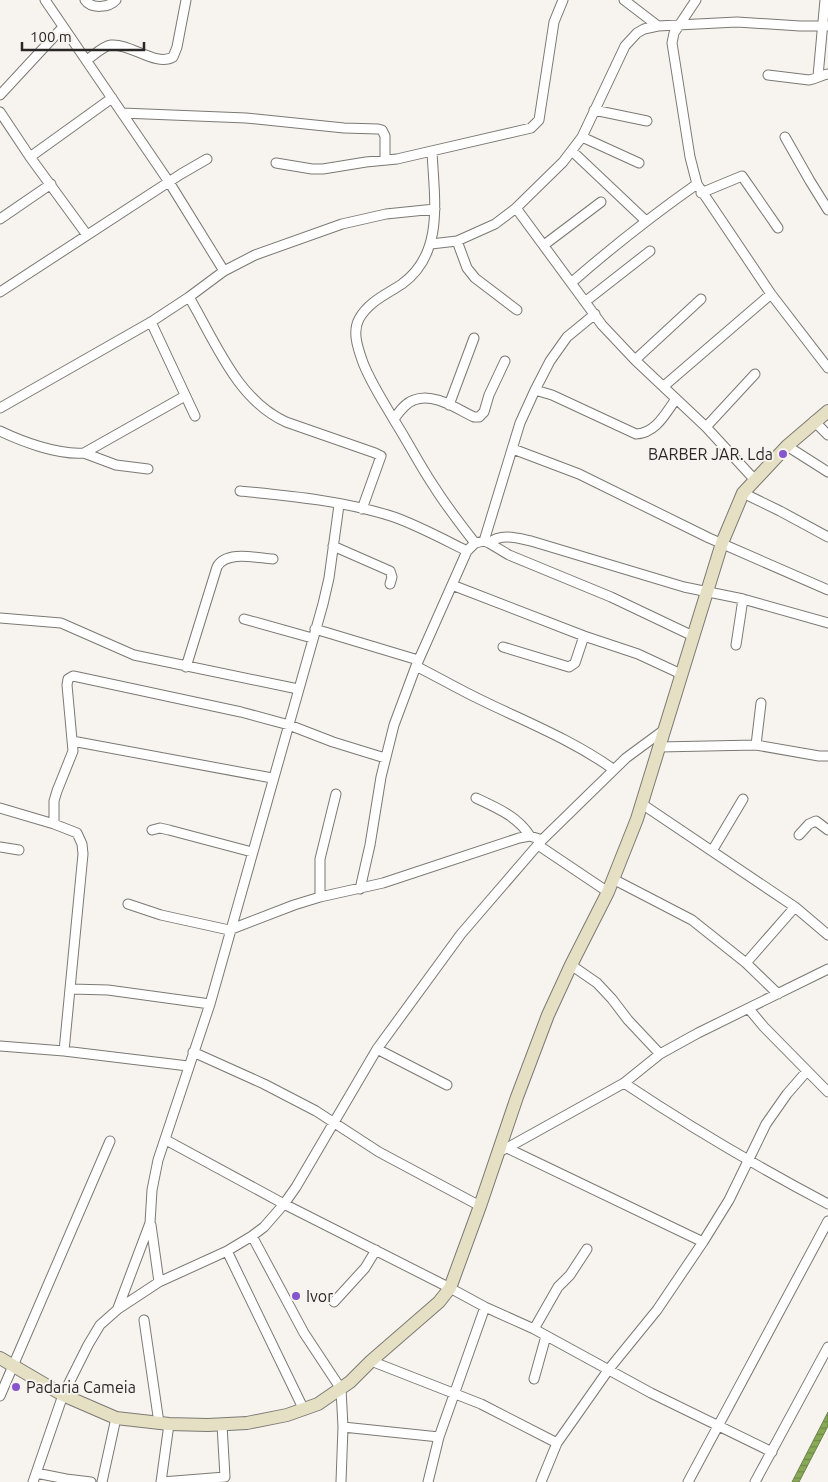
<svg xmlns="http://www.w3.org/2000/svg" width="828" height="1482" viewBox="0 0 828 1482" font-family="Ubuntu,sans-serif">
<defs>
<pattern id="water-rules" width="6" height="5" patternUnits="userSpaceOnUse" patternTransform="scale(1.25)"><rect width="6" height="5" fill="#88aa57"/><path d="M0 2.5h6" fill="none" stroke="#6f8a48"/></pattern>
</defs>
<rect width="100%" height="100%" fill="#f7f3ee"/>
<!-- water -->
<path fill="url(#water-rules)" stroke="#6c8348" d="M 828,1412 L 828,1426 L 799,1482 L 792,1482 Z"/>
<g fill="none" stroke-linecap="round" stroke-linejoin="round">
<defs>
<path id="street" d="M 45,0 L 169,182 L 224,271
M 85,0 C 91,9 109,8 116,0
M 624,0 L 658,26
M 696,0 L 674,33 L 672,43 L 690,157 L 697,184 L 771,294 L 828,368
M 87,60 C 94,55 103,46 111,45 C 130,43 156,67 173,57 L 177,47 L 186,0
M 768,75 L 809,80 C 816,79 821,75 828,74
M 818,76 L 825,0
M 0,95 L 63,27
M 594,110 L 647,121
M 0,112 L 30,157 L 87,235
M 122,113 L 246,118 L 344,128 L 378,129 L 382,130 L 385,136 L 385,160
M 582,137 L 639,163
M 785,137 L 810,181 L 828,210
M 432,151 C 434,198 445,253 402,284 C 387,294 368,302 359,319 C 352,332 358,348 362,360 C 369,380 383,401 394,420 C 408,442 420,466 435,488 C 447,507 461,525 475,543
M 572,151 L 646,221
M 30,157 L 112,98
M 276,163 L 312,169 L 323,169 L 366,162 L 397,159 L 531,128 L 539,120 L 554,22 L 563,0
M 701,193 L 742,176 L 778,228
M 516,208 L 602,325 L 635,360 L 706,427 L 754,479
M 0,219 L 51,184
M 457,241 L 467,268 L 475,278 L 517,310
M 431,244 L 457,241 L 495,224 L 516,208 L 563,162 L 582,137 L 625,46 L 637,33 L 644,29 L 658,26 L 737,22 L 800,26 L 828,26
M 544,245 L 601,202
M 571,283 C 611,248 653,215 697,184
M 0,292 L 181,174 L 207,159
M 189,297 C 215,341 237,400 286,422 L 375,453 L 381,456 L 362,509
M 586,301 L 650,251
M 151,322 L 195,416
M 635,360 L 701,299
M 664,386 L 771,294
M 535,390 L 552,395 L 636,434 C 656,433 665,414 676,399
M 449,405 L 474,338
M 0,408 L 151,322 L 189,297 L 224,271 L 255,255 L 342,224 L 386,214 L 435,209
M 394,419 C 399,412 405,403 414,400 C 433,392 457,409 474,417 L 479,417 L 484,412 L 489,395 L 505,361
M 814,421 L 828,435
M 706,427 L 755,374
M 0,431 C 23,442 58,455 84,453 L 185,396
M 787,446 L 828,472
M 513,449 L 579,474 L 709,538 L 828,590
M 84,453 L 116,465 L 148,469
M 240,491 C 291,496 345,501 394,517 C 419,526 443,539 467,551
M 743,493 L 780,511 L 828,537
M 484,541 L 520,423 L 535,390 L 550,361 L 567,337 L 595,314
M 489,543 C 501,533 517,538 531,541 L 684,587 L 743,599 L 828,623
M 333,546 L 390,571 L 392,577 L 390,584
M 452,585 L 584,636 L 638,654 L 681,674
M 0,618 L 61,623 L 134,655 L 298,689
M 244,619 L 312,638
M 315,629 L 418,660
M 736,645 L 743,599
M 503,647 L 569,667 L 575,663 L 584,636
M 416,666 C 433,675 450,684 467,693 C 516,718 568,737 613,769
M 186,667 L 217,567 C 226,550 257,558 273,559
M 72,741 L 272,778
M 756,745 L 761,703
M 659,747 L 756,745 L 819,756 L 828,756
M 476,798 C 497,808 517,816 530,836
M 642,804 L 795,907 L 828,935
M 0,808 L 54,824
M 152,830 L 160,828 L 169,830 L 252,852
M 799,835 L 809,824 L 816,821 L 828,830
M 538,845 L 608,892
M 0,847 L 19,850
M 712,851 L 743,799
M 613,879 L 692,920 L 746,963 L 778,994
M 360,889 L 370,845 L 381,777 L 394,725 L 416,666 L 467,551 L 475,543 L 484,541 L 489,543 L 509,555 L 611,597 L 693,636
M 320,897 L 320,859 L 336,794
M 128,904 L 161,915 L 229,930 L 294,905 L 320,897 L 383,883 L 519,838 L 530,836 L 542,840
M 746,963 L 795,907
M 571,965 L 597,983 L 612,999 L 628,1020 L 660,1054
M 71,989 L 108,990 L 210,1004
M 749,1009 L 764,1027 L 828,1092
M 0,1046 L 64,1051 L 188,1066
M 377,1049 L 447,1085
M 64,1051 L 83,854 L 82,844 L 77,833 L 54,824 L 54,801 L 57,791 L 73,751 L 67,685 L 68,679 L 73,676 L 78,677 L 241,712 L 289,725 L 333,742 L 385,758
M 193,1052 L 264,1084 L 316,1111 L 379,1152 L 480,1206
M 624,1083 C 690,1127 758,1167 828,1204
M 166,1140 L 284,1204 L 450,1288 L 485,1307 L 534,1329 L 651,1393 L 772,1452
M 507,1148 L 703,1242
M 498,1152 L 507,1148 L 624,1083 L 660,1054 L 698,1033 L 828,969
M 151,1225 L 159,1282
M 252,1236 L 304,1333 L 341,1389 L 343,1427 L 341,1482
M 227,1251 L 304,1410
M 334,1302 L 365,1268 L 376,1250
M 118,1308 L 150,1223 L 152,1190 L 158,1160 L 210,1004 L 323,604 L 329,578 L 339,505
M 144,1320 L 159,1423
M 534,1329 L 558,1287 L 570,1275 L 587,1249
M 371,1361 L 481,1404 L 557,1443
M 534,1379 L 546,1336
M 0,1396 L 110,1141
M 343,1427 L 439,1437
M 36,1473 L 66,1479 L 91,1482
M 33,1482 L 63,1395 L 88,1345 L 100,1325 L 118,1309 L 159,1282 L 227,1251 L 252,1236 L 264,1227 L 284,1204 L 296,1187 L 377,1049 L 461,934 L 542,840 L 626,758 L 664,730
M 102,1482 L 116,1418
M 161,1482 L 169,1424
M 162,1482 L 225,1477 L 222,1425
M 428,1482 L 439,1437 L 485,1307
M 541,1482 L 557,1443 L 609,1369 L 657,1310 L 703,1242 L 729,1200 L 766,1124 L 787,1094 L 807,1071
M 688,1482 L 828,1221
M 755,1482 L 828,1347"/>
<path id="secondary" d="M 0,1358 L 63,1395 L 116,1418 L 169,1424 L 208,1425 L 247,1423 L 287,1415 L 318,1404 L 350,1382 L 371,1361 L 439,1302 L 450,1288 L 480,1206 L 517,1097 L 548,1015 L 571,965 L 608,892 L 637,819 L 722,543 L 743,493 L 787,446 L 828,411"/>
</defs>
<!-- street casing -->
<use href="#street" stroke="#7c7974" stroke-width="11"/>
<!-- secondary casing -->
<use href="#secondary" stroke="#7c7974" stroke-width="14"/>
<!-- street -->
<use href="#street" stroke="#fff" stroke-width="9"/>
<!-- secondary -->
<use href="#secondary" stroke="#e5e0c4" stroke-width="12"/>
</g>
<!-- markers -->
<g fill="#8655ce" stroke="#f7f3ee" stroke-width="2">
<circle cx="783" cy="454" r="5"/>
<circle cx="296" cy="1296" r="5"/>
<circle cx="16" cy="1387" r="5"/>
</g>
<g text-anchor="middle" stroke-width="4" stroke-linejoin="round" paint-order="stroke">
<!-- poi labels -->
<g font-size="16" fill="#2a2826" stroke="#f7f3ee" text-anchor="start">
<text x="773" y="460" text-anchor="end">BARBER JAR. Lda</text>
<text x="306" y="1302">Ivor</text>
<text x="26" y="1393">Padaria Cameia</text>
</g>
</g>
<!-- scale -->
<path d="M22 42v8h122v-8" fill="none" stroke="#2a2826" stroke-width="2.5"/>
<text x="30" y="42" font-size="15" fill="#2a2826" stroke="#f7f3ee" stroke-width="4" paint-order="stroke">100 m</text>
</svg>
